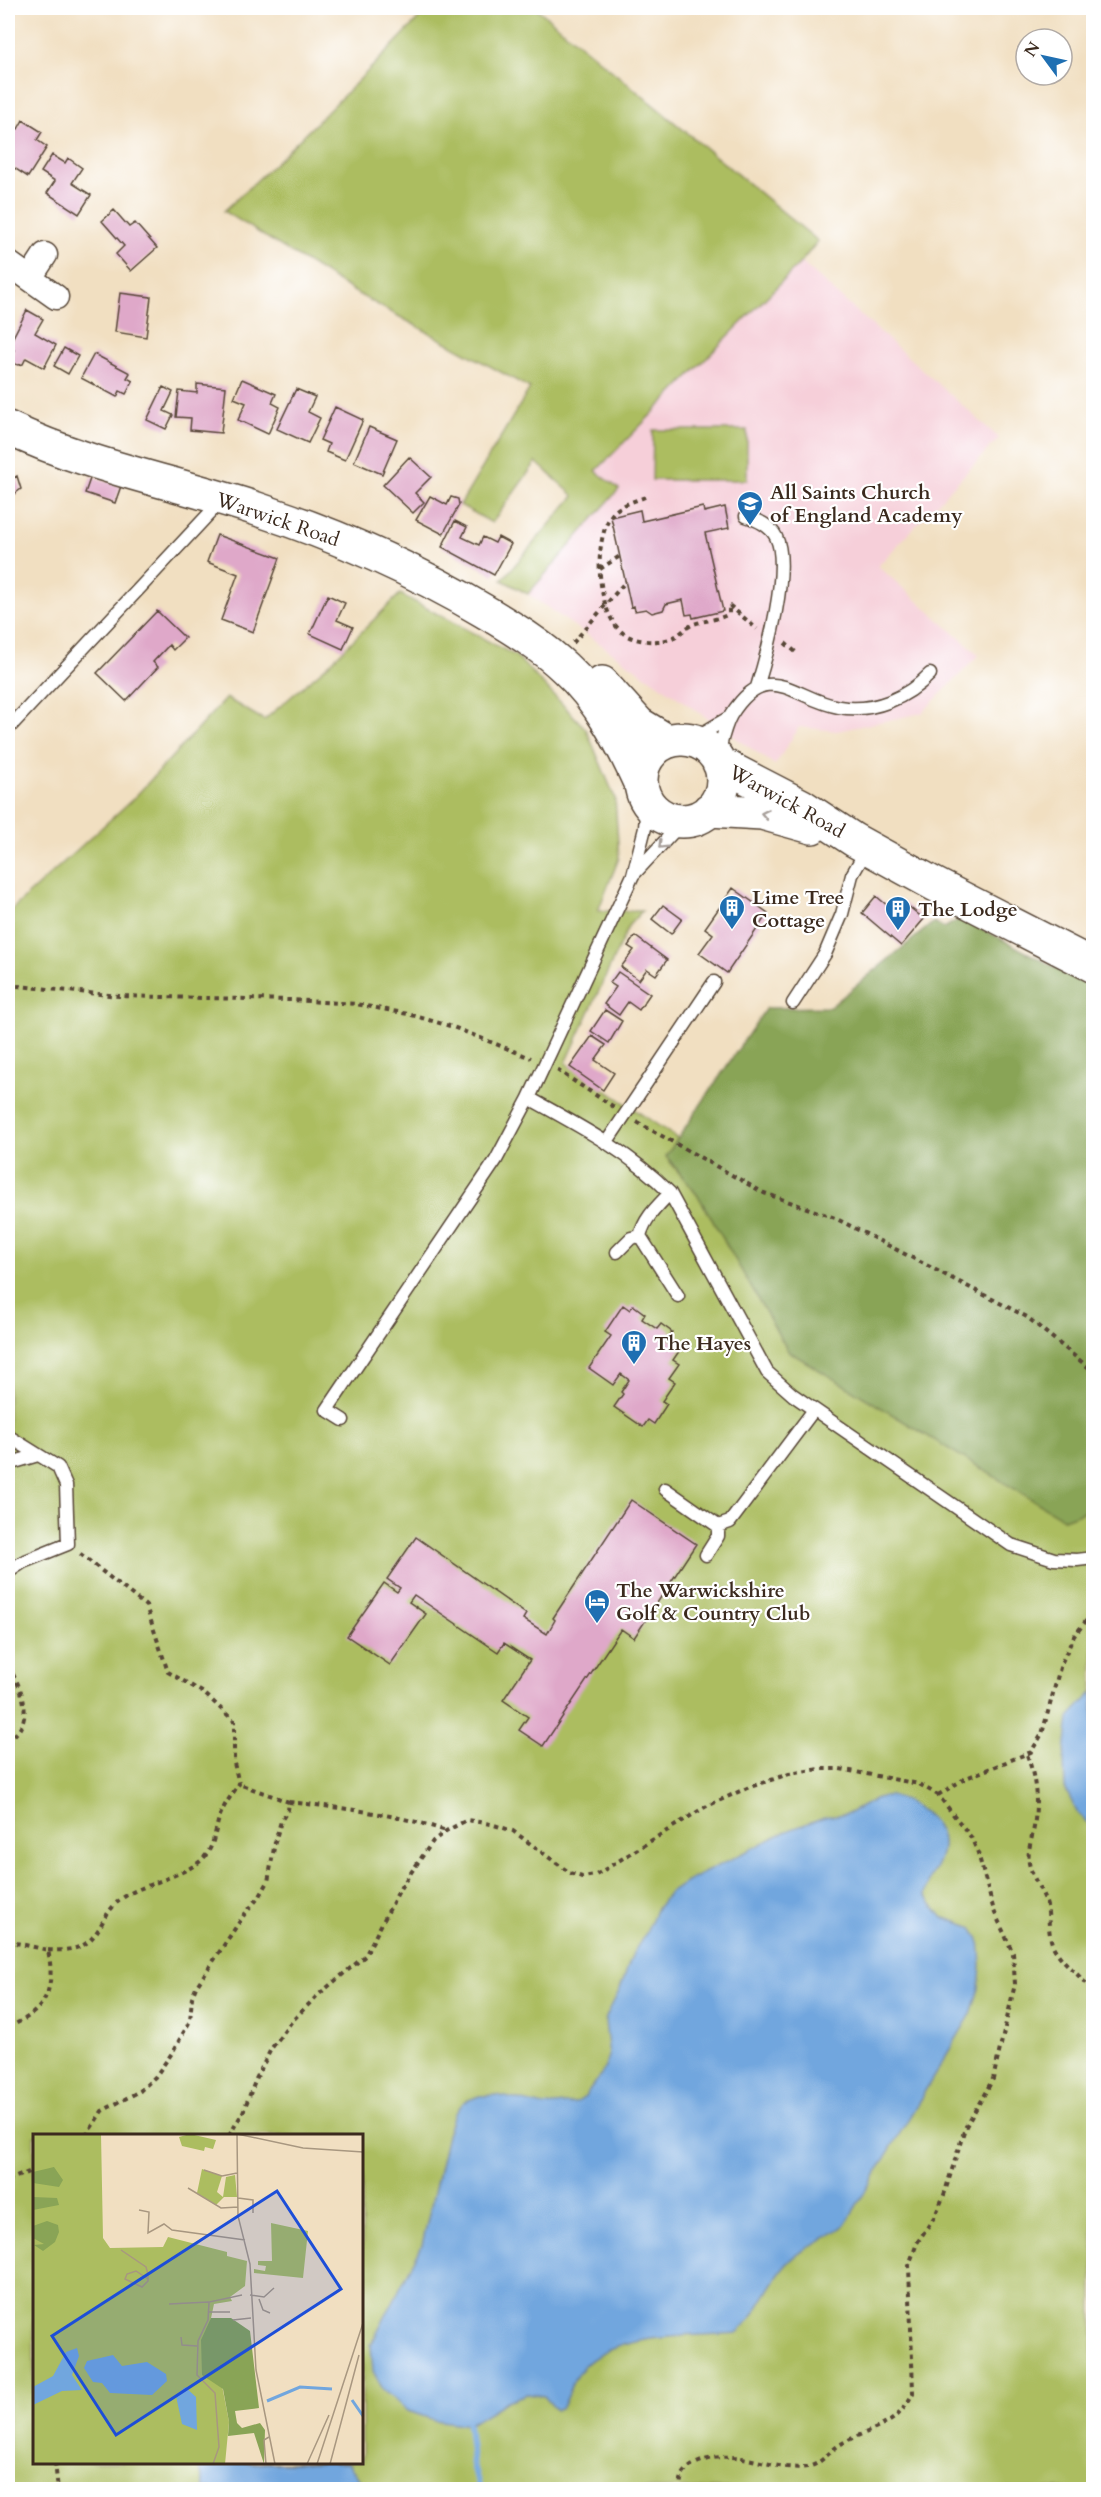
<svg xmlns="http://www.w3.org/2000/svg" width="1101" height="2497" viewBox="0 0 1101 2497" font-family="Cardo,serif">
<rect width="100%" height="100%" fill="#fff"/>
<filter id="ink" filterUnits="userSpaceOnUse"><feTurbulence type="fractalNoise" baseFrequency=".0167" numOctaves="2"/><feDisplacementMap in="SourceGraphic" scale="12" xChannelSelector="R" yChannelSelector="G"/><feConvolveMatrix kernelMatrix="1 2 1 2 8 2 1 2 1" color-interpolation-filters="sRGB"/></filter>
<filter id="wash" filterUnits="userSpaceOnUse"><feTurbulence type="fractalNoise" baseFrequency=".008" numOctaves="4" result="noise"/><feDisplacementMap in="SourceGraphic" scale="24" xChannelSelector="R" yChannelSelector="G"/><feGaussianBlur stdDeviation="1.35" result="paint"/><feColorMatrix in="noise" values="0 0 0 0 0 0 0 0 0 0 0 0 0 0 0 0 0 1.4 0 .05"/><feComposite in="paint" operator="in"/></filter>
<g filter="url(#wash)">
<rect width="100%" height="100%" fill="#f1dfc1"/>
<!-- built -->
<path fill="#f6cfd9" d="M 801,262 L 999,438 L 878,566 L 979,655 L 922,713 L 837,731 L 799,727 L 775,765 L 528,594 L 618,489 L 596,471 Z"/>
<!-- green -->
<path fill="#acbd60" stroke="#74743f" stroke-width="1.5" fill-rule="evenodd" d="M 429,8 L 536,8 L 818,241 L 801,262 L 596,471 L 619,489 L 528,594 L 502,580 L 574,496 L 536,462 L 492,523 L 460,505 L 530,388 L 358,294 L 224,211 C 295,146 362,78 429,8 Z
M 653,430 L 747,430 L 747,480 L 652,480 Z
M 400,594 L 516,656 L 586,729 L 615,798 L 619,858 L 598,911 L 642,911 L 629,925 L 566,1063 L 678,1139 L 666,1157 L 699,1197 L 1064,1519 L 1093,1508 L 1093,2489 L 8,2489 L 8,913 L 134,798 L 226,698 L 264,720 L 328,665 ZM 34,2136 L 362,2136 L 362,2462 L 34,2462 Z"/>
<!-- forest -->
<path fill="#89a456" stroke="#62673a" stroke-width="1.5" d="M 961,918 L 1093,987 L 1093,1508 L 1064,1519 L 788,1351 L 699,1197 L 666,1156 L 766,1008 L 830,1007 L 934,922 L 944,928 Z"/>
<!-- water -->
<path fill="#71a6de" stroke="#56687e" stroke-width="1.5" d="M 1093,1692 L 1093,1828 L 1078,1814 L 1065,1788 L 1064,1761 L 1069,1717 Z
M 889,1795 C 918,1804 953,1825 939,1860 C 934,1873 927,1881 925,1895 L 942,1917 L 971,1927 L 979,1939 L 981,1965 L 979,1988 L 971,2014 L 845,2225 C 826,2240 804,2246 787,2264 C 768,2285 758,2316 737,2333 C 691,2337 621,2332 585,2365 C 572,2377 569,2394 561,2409 L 556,2410 L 544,2396 L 527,2394 L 507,2401 L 468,2425 L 434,2420 L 408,2411 L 384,2391 L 373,2371 L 371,2345 L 422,2245 L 447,2135 L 454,2114 L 464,2102 L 479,2096 L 497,2095 L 544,2106 L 576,2103 L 585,2097 L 604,2070 L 609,2056 L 605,2021 L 607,2015 L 620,1989 L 633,1953 L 646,1933 L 656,1910 L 668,1894 L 686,1882 L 787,1831 L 824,1817 L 850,1813 L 877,1798 Z
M 198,2463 L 348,2463 L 366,2489 L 205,2489 Z"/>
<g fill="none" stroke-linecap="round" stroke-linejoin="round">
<!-- stream -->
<path stroke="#71a6de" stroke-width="6" d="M 468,2425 L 472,2461 L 480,2490"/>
</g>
<g id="blocks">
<!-- building -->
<path fill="#dfa8c9" d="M 23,120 L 42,132 L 37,140 L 47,147 L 28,177 L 8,164 L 12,154 L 8,151 L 8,122 L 18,129 Z
M 52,155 L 65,163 L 68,158 L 82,168 L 72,183 L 91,195 L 79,214 L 47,193 L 55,181 L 41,172 Z
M 114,210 L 129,227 L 135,223 L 157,248 L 131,271 L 116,254 L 124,246 L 102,221 Z
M 120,293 L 151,297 L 146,337 L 115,332 Z
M 27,310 L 43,319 L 35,333 L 56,345 L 44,368 L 26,358 L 23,364 L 18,365 L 12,363 L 10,359 L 14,350 L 8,347 Z
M 64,348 L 78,356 L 68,374 L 54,366 Z
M 94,354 L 130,373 L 127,378 L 133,381 L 126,394 L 120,391 L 117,397 L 81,378 Z
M 242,379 L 276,394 L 272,403 L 280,407 L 268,434 L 238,420 L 246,403 L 234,398 Z
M 197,384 L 226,387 L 221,433 L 190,430 L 191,418 L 176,417 L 179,391 L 197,393 Z
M 163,387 L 173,392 L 164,411 L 173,415 L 166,429 L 147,420 Z
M 296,389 L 315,397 L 308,412 L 320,418 L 308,443 L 277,429 Z
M 335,407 L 363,420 L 345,460 L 326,452 L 329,444 L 320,440 Z
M 369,427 L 397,439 L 382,474 L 354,462 Z
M 409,457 L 431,477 L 415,493 L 424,502 L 413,513 L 383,485 Z
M 17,476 L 21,489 L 8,499 L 8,479 L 9,481 Z
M 91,476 L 121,486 L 115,503 L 85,493 Z
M 430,496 L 447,505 L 451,497 L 458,499 L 459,505 L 443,534 L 416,520 Z
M 703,507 L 704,512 L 725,507 L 729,528 L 705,533 L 723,611 L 693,618 L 692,614 L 686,615 L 683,600 L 666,604 L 663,610 L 652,613 L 646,609 L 635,611 L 634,606 L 631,607 L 611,517 L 640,510 L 642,521 Z
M 455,521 L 467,527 L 462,537 L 479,545 L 483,537 L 495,543 L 498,537 L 511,544 L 494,575 L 442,547 Z
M 217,535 L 280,558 L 253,632 L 221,620 L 238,574 L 207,562 Z
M 328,595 L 345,603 L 337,620 L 353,627 L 343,649 L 310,634 Z
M 157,611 L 185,638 L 173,650 L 169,645 L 153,662 L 158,667 L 126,701 L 97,673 Z
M 733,888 L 768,913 L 727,973 L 699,953 L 713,934 L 705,928 Z
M 876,896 L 894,911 L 902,901 L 924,919 L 901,946 L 862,913 Z
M 663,905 L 682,919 L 671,934 L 652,919 Z
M 635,936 L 667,960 L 656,975 L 647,969 L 639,980 L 621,967 L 634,950 L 628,946 Z
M 618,972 L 650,994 L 639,1010 L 628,1002 L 619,1015 L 604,1004 L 616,987 L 610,983 Z
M 605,1010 L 622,1021 L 609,1043 L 591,1031 Z
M 592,1036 L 606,1045 L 595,1060 L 614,1073 L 603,1090 L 570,1067 Z
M 623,1305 L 630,1310 L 633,1305 L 645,1314 L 642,1319 L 657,1329 L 661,1324 L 672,1332 L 668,1338 L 682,1347 L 673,1360 L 679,1364 L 669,1378 L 675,1382 L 662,1401 L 667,1404 L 654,1424 L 648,1420 L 643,1427 L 614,1407 L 623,1394 L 621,1392 L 629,1380 L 621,1374 L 613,1385 L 589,1368 L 611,1336 L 605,1332 Z
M 631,1500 L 696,1544 L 634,1638 L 621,1629 L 543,1746 L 519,1730 L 528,1717 L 503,1700 L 530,1660 L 504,1643 L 498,1652 L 414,1595 L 409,1602 L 426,1614 L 390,1665 L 347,1636 L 384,1583 L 397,1592 L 400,1588 L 387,1579 L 416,1537 L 526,1614 L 523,1619 L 547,1634 L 555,1620 L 553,1618 Z"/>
</g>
</g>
<g filter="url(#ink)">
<use href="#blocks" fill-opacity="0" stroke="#564536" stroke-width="1.5"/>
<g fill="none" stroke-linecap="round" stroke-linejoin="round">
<defs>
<path id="lane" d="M 746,516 C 757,520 770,525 776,537 C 791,567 767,655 757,687
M 8,729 L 222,500
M 684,739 L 703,733 L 730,717
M 717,758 C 721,744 724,727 731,715 C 768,656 795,700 839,707 C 873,713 907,698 930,674
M 647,800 L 645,828 L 633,875 L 529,1098 C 578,1125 631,1153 670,1193 L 767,1372 L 793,1395 L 1011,1545 L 1054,1559 L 1077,1560 L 1094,1558
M 635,873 L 677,828 L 694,819
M 793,1003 L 825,954 L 842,914 L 852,875 L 867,849
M 606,1143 L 714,982
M 670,1193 C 657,1207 645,1217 640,1236 L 678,1296
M 617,1252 L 631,1238 L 640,1236
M 343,1420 L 327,1410 L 496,1160 L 529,1098
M 8,1436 L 58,1467 L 66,1485 L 68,1544 L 23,1562 L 8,1572
M 8,1464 L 38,1455
M 665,1489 L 718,1526 L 730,1522 L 813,1411
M 706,1555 L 718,1536 L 718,1526"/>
<path id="street" d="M 8,263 L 56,297
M 30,278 L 45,255"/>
<path id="secondary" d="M 8,428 C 87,466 174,482 257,509 C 336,535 413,569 484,611 C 512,628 541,645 565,668 C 600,700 622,743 641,785
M 602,683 L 639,724 L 667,741
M641 780a41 41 0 1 1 82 0a41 41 0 1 1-82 0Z
M 719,763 L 802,806 L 854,840 L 934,884 L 1094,966
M 709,810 L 762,813 L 812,827"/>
</defs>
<!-- lane casing -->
<use href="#lane" stroke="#564536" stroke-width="15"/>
<!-- street casing -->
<use href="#street" stroke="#564536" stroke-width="27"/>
<!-- secondary casing -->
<use href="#secondary" stroke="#564536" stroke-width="36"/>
<!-- path -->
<path stroke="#564536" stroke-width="4" stroke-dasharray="4.5 4.5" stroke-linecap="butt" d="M 645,497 C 635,501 620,505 613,513 C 592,539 596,613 623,633 C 631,640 648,642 658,641 C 679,640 681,629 694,624 C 706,620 718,620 729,614 L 729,605 L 757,629
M 600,569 L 620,556
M 573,643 L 626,581
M 785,643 L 798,654
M 8,985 L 119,996 L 291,1000 L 356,1004 L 408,1014 L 453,1027 L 531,1058
M 557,1070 L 614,1107
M 637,1122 L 764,1193 L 835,1218 L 1027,1317 L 1094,1372
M 8,1666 C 22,1688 37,1722 8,1740
M 1027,1755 C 1036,1779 1038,1801 1034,1827 C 1032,1839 1027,1851 1029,1863 C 1032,1878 1043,1891 1047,1906 C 1050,1920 1047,1939 1056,1951 C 1067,1968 1085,1977 1094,1997
M 938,1795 L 966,1778 L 1031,1752 L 1042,1734 L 1061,1664 L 1074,1636 L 1094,1611
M 289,1802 C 341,1808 395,1813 446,1831
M 48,1950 C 110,1954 90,1915 129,1894 C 150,1882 192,1874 206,1855 C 216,1842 215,1825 222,1811 C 226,1802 233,1793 239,1784 L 234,1763 L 234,1721 L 204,1693 L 168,1672 L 146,1606 L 78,1552
M 8,2027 C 46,2012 56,1989 48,1950 L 16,1943
M 86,2136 L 102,2111 L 140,2091 L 155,2077 L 172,2053 L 190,2021 L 192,1997 L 196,1987 L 244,1915 L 260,1896 L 268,1882 L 275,1842 L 281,1821 L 288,1810 L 289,1802 L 239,1784
M 229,2136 L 243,2112 L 256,2079 L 271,2049 L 292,2021 L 318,1995 L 365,1956 L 401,1887 L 433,1841 L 446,1831 L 467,1820 L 491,1824 L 513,1831 L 570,1873 L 582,1877 L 596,1875 L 705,1807 L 747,1788 L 789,1774 L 819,1769 L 840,1769 L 919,1784 L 938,1795 L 971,1837 L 978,1853 L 994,1911 L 1013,1953 L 1015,1984 L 993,2079 L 965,2128 L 944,2195 L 935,2216 L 917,2243 L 909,2265 L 913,2393 C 908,2402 903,2411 894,2418 C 879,2430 857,2434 841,2444 C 829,2451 821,2465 807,2467 C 769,2472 740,2446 699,2462 C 685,2468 680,2475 680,2490
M 8,2180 L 34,2170
M 55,2462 L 58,2490"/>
<!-- lane -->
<use href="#lane" stroke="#fff" stroke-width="12"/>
<!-- street -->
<use href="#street" stroke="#fff" stroke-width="24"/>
<!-- secondary -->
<use href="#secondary" stroke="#fff" stroke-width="33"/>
</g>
<!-- one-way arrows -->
<defs><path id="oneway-chevron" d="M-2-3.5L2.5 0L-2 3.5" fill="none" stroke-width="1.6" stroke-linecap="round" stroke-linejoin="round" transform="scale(1.5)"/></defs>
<g stroke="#a79f9a">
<use href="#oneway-chevron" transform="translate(765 814) rotate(-169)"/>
<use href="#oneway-chevron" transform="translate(662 845) rotate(135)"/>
</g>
</g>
<!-- icons -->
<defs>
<symbol id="school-pin" viewBox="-11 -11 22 30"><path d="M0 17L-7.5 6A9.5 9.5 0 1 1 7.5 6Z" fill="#1f6fb2" stroke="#fff"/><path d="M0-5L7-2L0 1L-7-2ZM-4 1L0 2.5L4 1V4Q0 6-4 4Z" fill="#fff"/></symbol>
<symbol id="building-pin" viewBox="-11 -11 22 30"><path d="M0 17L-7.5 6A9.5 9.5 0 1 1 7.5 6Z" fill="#1f6fb2" stroke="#fff"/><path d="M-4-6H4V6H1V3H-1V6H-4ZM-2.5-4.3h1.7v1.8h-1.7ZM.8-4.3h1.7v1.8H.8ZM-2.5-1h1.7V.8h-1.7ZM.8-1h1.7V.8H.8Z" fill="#fff"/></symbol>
<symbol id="hotel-pin" viewBox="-11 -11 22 30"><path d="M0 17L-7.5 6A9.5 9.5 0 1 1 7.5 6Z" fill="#1f6fb2" stroke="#fff"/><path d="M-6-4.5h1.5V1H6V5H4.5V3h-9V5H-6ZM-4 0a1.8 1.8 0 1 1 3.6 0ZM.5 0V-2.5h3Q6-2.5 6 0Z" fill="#fff"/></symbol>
</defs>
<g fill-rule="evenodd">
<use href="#school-pin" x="735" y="489" width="30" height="40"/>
<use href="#building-pin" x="717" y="893" width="30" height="40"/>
<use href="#building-pin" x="883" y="894" width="30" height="40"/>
<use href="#building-pin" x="619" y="1328" width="30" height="40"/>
<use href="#hotel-pin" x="582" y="1587" width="30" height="40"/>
</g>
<g text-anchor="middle" stroke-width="4.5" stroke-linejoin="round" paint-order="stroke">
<!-- poi labels -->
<g font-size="20" font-weight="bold" fill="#3b2a1e" stroke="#fff" text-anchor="start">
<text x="770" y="499">All Saints Church<tspan x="770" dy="23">of England Academy</tspan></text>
<text x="752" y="904">Lime Tree<tspan x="752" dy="23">Cottage</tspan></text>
<text x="918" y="916">The Lodge</text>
<text x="654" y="1350">The Hayes</text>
<text x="616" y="1597">The Warwickshire<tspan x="616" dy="23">Golf &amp; Country Club</tspan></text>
</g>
<!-- street labels -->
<g font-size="20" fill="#3b2a1e" stroke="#fff">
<text transform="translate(278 519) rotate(19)" y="7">Warwick Road</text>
<text transform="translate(787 801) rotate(29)" y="7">Warwick Road</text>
</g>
</g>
<!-- overview -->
<g transform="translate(33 2134)">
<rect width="330" height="330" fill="#f1dfc1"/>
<path d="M 0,0 L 68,0 L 70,104 L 77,114 L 130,113 L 135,103 L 194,118 L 194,122 L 214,127 L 212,152 L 197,163 L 199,167 L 181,170 L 177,189 L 196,288 L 192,330 L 0,330 ZM 157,0 L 183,6 L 180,15 L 172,13 L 171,17 L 149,12 L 146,3 ZM 169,35 L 189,42 L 184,58 L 190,63 L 193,43 L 202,41 L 204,63 L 191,63 L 183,71 L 164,59 ZM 238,89 L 275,97 L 270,144 L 221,139 L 221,135 L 232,137 L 233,132 L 225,131 L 225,127 L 239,127 Z" fill="#acbd60"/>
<path d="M 21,33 L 30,46 L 26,53 L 0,49 L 0,38 ZM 0,63 L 24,64 L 26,71 L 0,76 ZM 14,87 L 25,91 L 26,98 L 22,108 L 10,117 L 1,111 L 11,110 L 0,104 L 0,92 ZM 178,184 L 198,184 L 217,197 L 226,274 L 202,277 L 204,289 L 209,294 L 227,289 L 232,296 L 231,330 L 221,299 L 195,302 L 196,288 L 190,255 L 169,241 L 168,206 Z" fill="#89a456"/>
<path d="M 44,214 L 46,222 L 39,241 L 49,256 L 29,257 L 0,271 L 0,253 L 20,242 L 33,218 ZM 80,221 L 89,232 L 114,228 L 133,240 L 134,247 L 119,261 L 77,259 L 69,249 L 60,248 L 51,234 L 54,227 ZM 152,253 L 163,263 L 164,296 L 149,290 L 143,262 Z" fill="#71a6de"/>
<path fill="none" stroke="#71a6de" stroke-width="3" d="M 319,266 L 330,282M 234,267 L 267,253 L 299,255"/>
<path fill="none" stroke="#a89780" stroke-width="1.5" d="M 204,0 L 205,82 L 217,130 L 223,236 L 242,330M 204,0 L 270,14 L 330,18M 171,36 L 189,42 L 204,39M 155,54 L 188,74 L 205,73M 205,64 L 220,66 L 220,79M 106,76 L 116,78 L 115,99 L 131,90 L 139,96 L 212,106M 88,116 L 113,133 L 115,140 L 115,147 L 109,153 L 92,145 L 94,140 L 103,137 L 115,145M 217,161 L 231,163 L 241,154M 226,165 L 230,176 L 237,179M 136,170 L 176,168M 176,178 L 197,178M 200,186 L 218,184M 148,203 L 149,211 L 164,212M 180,330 L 186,313 L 182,259 L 164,241 L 165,207 L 175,186 L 176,168 L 209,161M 233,330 L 231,306 L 236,303M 274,330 L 296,281M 284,330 L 330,189M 297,330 L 326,221"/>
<path fill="#1d4ed8" fill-opacity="0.15" stroke="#1d4ed8" stroke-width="3" d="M 244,57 L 308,155 L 83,301 L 19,202 Z"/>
<rect width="330" height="330" fill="none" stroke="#3b2a1e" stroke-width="3"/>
</g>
<!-- margin -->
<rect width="1101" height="2497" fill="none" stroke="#fff" stroke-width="30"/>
<!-- north arrow -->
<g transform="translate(1044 57) rotate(303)"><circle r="28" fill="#ffffff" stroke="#b1aaa5" stroke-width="1.5"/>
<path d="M0-4.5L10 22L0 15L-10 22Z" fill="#1f6fb2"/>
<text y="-9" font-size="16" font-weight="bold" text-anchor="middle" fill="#3b2a1e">N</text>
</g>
</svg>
